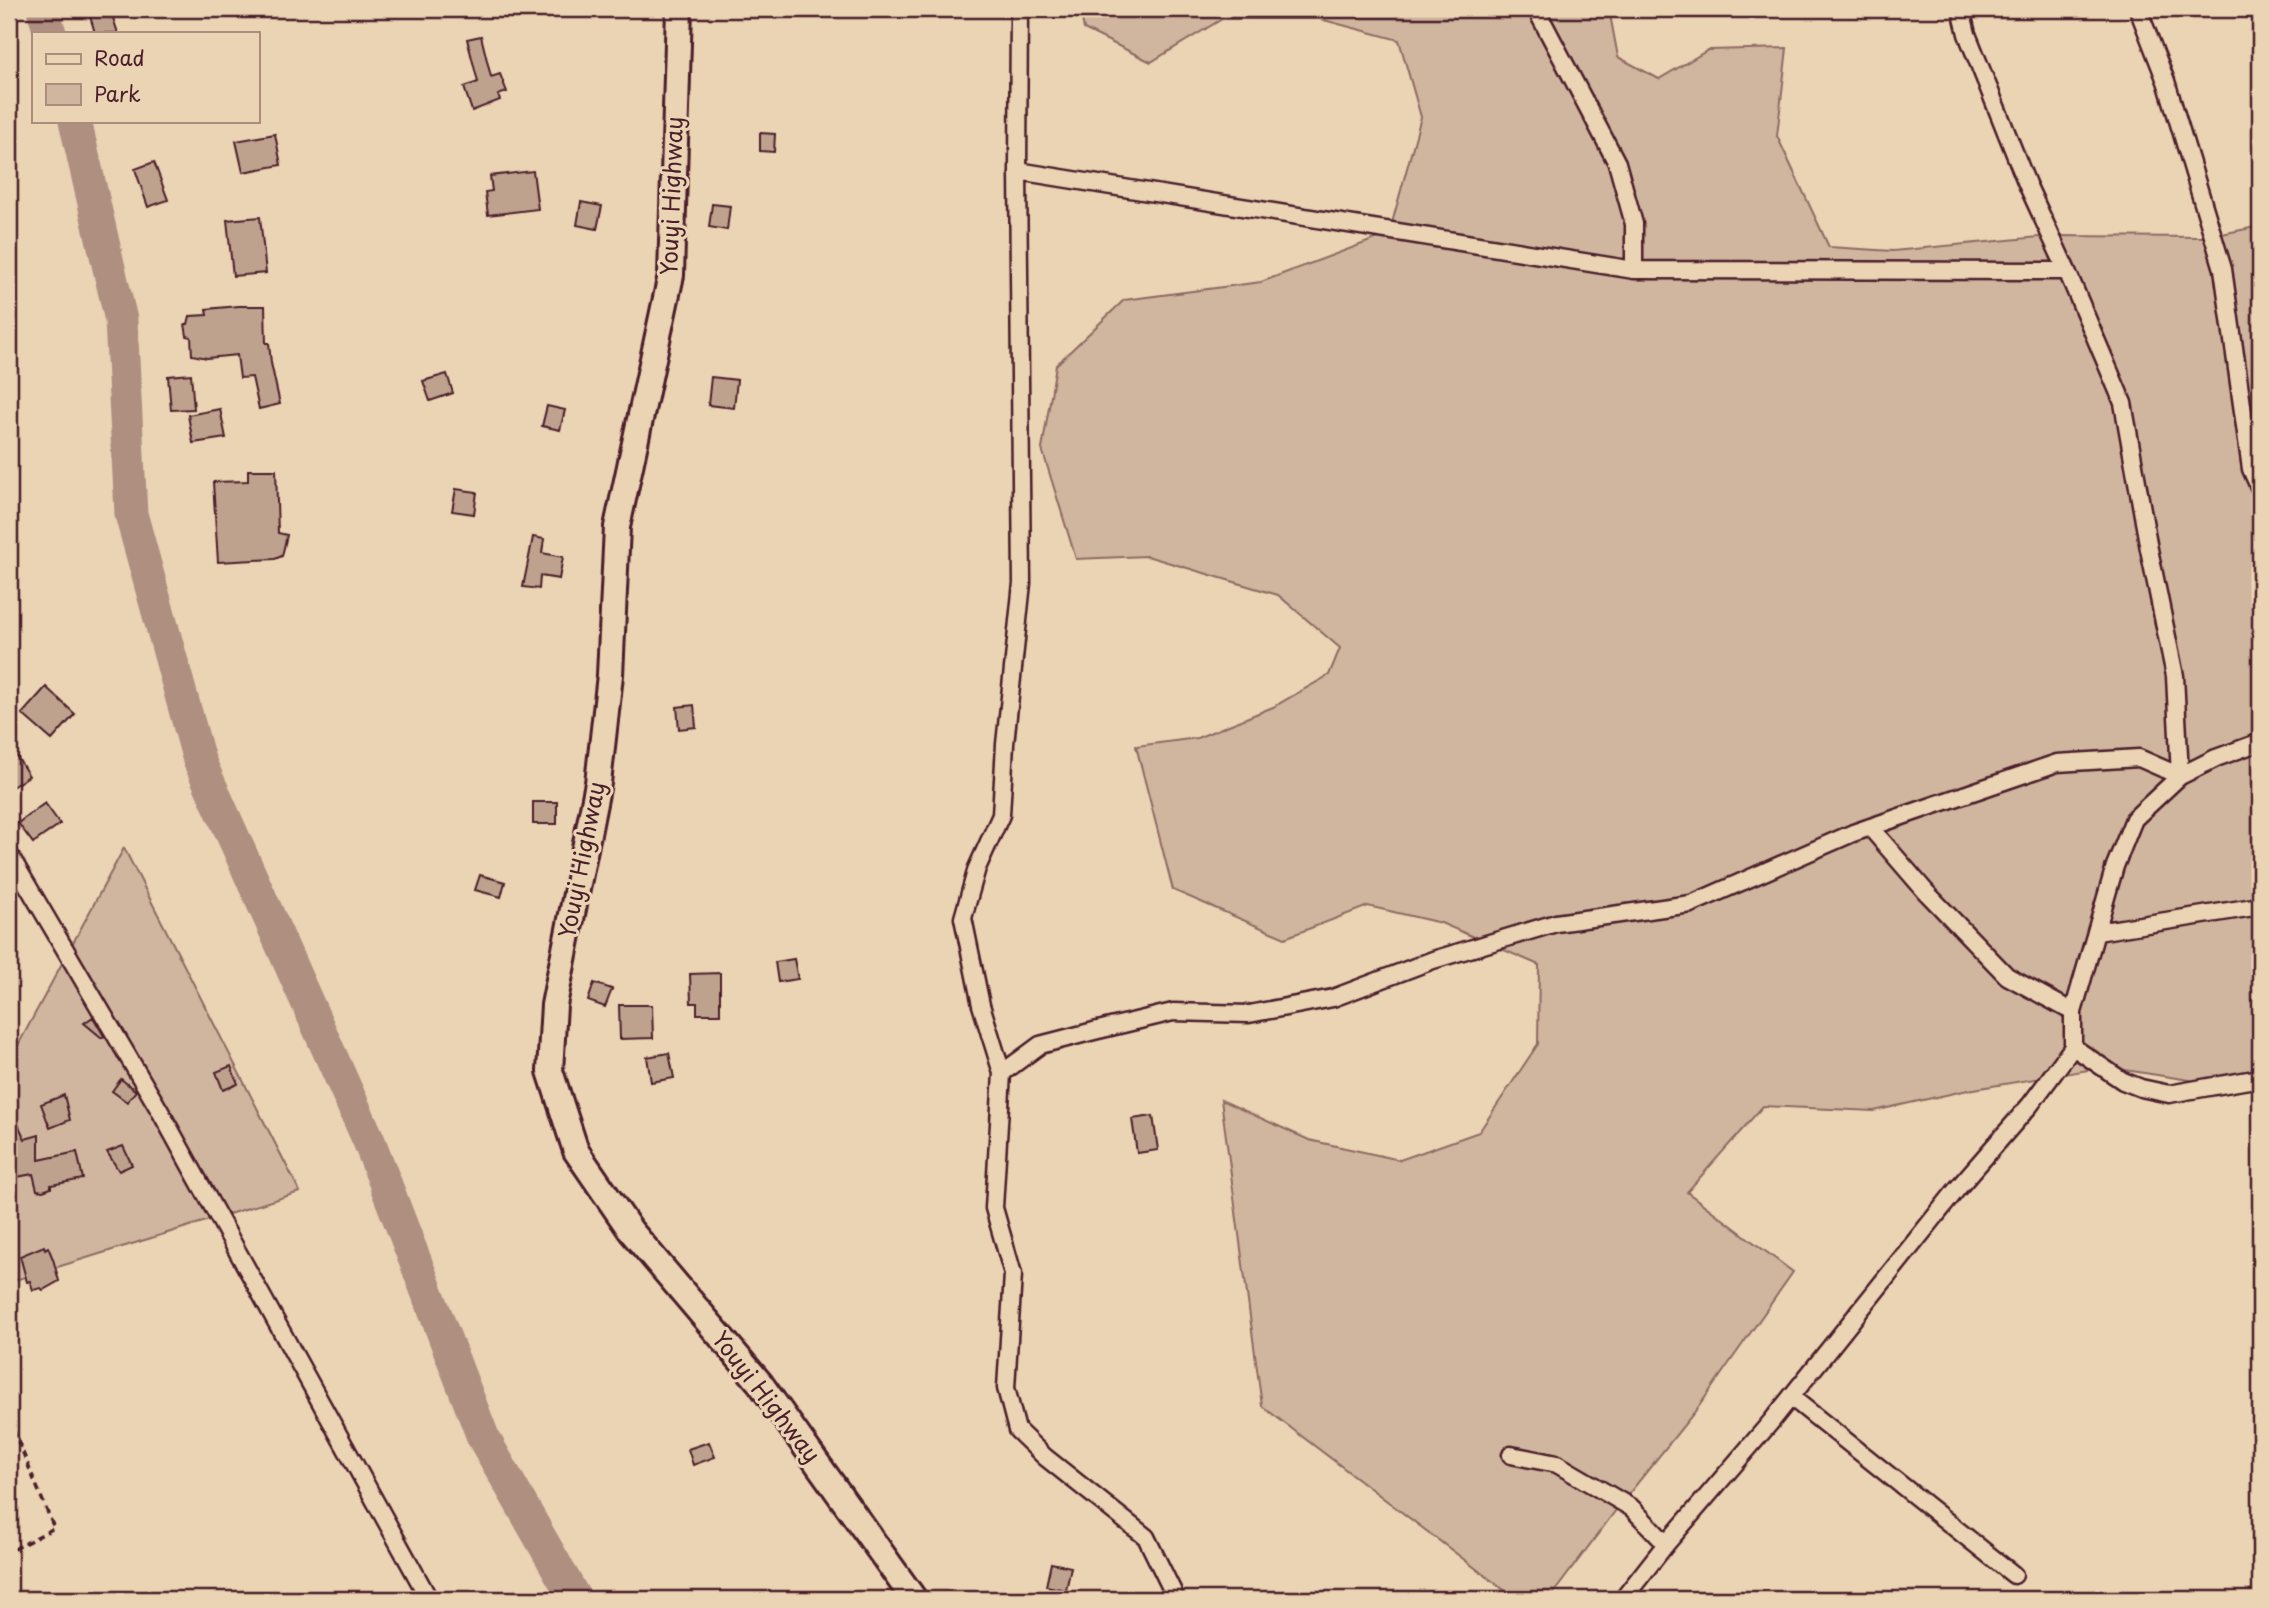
<svg xmlns="http://www.w3.org/2000/svg" width="2269" height="1608" viewBox="0 0 2269 1608" font-family="'Playpen Sans',sans-serif">
<rect width="100%" height="100%" fill="#ebd4b4"/>
<filter id="ink" filterUnits="userSpaceOnUse"><feTurbulence type="fractalNoise" baseFrequency=".0143" numOctaves="2"/><feDisplacementMap in="SourceGraphic" scale="14" xChannelSelector="R" yChannelSelector="G"/><feConvolveMatrix kernelMatrix="1 2 1 2 8 2 1 2 1" color-interpolation-filters="sRGB"/></filter>
<g filter="url(#ink)">
<!-- green -->
<path fill="#d0b69e" stroke="#8d6a64" stroke-width="2" d="M 1080,9 L 1609,9 L 1618,57 L 1659,79 L 1708,50 L 1787,48 L 1777,136 L 1829,247 L 1893,251 L 2049,236 L 2208,237 L 2260,226 L 2260,1091 L 2106,1067 L 1968,1090 L 1874,1111 L 1763,1106 L 1687,1192 L 1793,1272 L 1697,1409 L 1619,1506 L 1549,1599 L 1516,1599 L 1262,1406 L 1221,1100 L 1309,1140 L 1400,1160 L 1479,1132 L 1538,1044 L 1539,965 L 1441,923 L 1368,906 L 1285,938 L 1173,890 L 1136,746 L 1197,738 L 1273,707 L 1329,675 L 1340,648 L 1278,595 L 1147,556 L 1076,559 L 1042,449 L 1056,365 L 1124,300 L 1261,282 L 1389,234 L 1421,117 L 1399,40 L 1320,19 L 1222,19 L 1151,62 L 1084,29 Z
M 124,848 L 300,1192 L 9,1282 L 9,1062 Z"/>
<g fill="none" stroke-linecap="round" stroke-linejoin="round">
<!-- river -->
<path stroke="#ae8f80" stroke-width="33" d="M 43,9 L 50,33
M 75,121 L 121,320 L 131,514 L 199,760 L 369,1141 L 483,1437 L 575,1599"/>
</g>
<!-- building -->
<path fill="#bea28e" stroke="#4a1f2b" stroke-width="2" d="M 103,9 L 110,9 L 118,33 L 95,33 L 89,13 Z
M 481,36 L 491,77 L 500,74 L 507,92 L 498,95 L 500,100 L 472,111 L 464,87 L 478,82 L 467,39 Z
M 760,133 L 775,134 L 774,152 L 760,151 Z
M 275,134 L 281,165 L 243,172 L 236,141 Z
M 154,162 L 168,200 L 148,207 L 135,169 Z
M 533,171 L 538,209 L 488,215 L 485,192 L 492,191 L 490,176 Z
M 581,202 L 602,206 L 597,229 L 577,225 Z
M 712,204 L 730,206 L 727,230 L 709,227 Z
M 260,217 L 266,273 L 233,276 L 227,220 Z
M 239,306 L 265,306 L 266,343 L 269,343 L 271,363 L 280,404 L 259,409 L 252,377 L 240,378 L 237,355 L 207,358 L 192,355 L 191,337 L 187,336 L 185,324 L 188,324 L 190,316 L 207,315 L 206,309 Z
M 191,374 L 194,409 L 171,410 L 168,376 Z
M 447,374 L 453,393 L 430,401 L 423,381 Z
M 711,377 L 737,380 L 734,408 L 708,405 Z
M 547,406 L 565,410 L 560,430 L 542,426 Z
M 220,409 L 226,438 L 193,443 L 188,415 Z
M 248,470 L 276,470 L 278,533 L 287,535 L 282,556 L 275,559 L 218,562 L 213,482 L 248,481 Z
M 456,489 L 477,492 L 474,514 L 452,511 Z
M 533,537 L 544,539 L 542,553 L 563,557 L 559,579 L 540,576 L 539,589 L 523,587 Z
M 46,687 L 75,714 L 52,740 L 22,714 Z
M 694,705 L 696,727 L 679,729 L 677,707 Z
M 9,744 L 29,776 L 9,789 Z
M 533,802 L 557,802 L 557,824 L 533,824 Z
M 45,803 L 60,824 L 33,843 L 18,823 Z
M 480,875 L 505,882 L 501,897 L 475,890 Z
M 794,959 L 798,979 L 778,982 L 775,962 Z
M 720,973 L 720,1014 L 697,1014 L 697,1003 L 691,1003 L 690,974 Z
M 594,983 L 612,989 L 605,1007 L 588,1001 Z
M 619,1005 L 652,1005 L 653,1038 L 620,1039 Z
M 93,1017 L 104,1036 L 102,1038 L 84,1023 Z
M 669,1053 L 674,1078 L 651,1082 L 647,1057 Z
M 231,1066 L 238,1084 L 223,1090 L 216,1072 Z
M 121,1079 L 136,1091 L 127,1102 L 112,1091 Z
M 64,1095 L 70,1120 L 50,1128 L 41,1104 Z
M 9,1106 L 25,1139 L 39,1135 L 39,1160 L 77,1152 L 83,1179 L 51,1185 L 51,1188 L 43,1191 L 37,1190 L 33,1174 L 17,1177 L 15,1171 L 9,1173 Z
M 1153,1116 L 1158,1150 L 1137,1153 L 1132,1119 Z
M 123,1146 L 132,1165 L 119,1171 L 107,1152 Z
M 44,1246 L 45,1249 L 48,1247 L 53,1259 L 59,1281 L 43,1290 L 41,1288 L 33,1290 L 30,1281 L 27,1282 L 20,1256 Z
M 709,1442 L 715,1457 L 693,1465 L 688,1449 Z
M 1051,1563 L 1071,1567 L 1066,1590 L 1046,1586 Z"/>
<g fill="none" stroke-linecap="round" stroke-linejoin="round">
<defs>
<path id="street" d="M 1019,9 L 1018,171 L 1022,583 L 1005,744 L 1001,815 L 977,868 L 963,918 L 981,1005 L 1002,1073 L 994,1208 L 1013,1274 L 1006,1388 L 1017,1430 L 1045,1457 L 1146,1537 L 1173,1592 L 1170,1599
M 1536,9 L 1617,163 L 1634,224 L 1634,270
M 2138,9 L 2166,81 L 2223,269 L 2251,469 L 2260,489
M 1018,171 L 1634,270 L 2067,271
M 1870,827 L 1926,892 L 2007,976 L 2073,1012
M 9,854 L 160,1111 L 429,1599
M 2097,932 L 2260,906
M 2073,1047 L 2123,1081 L 2141,1088 L 2169,1094 L 2260,1078
M 1002,1073 L 1040,1045 L 1094,1031 L 1173,1012 L 1249,1014 L 1333,998 L 1433,960 L 1556,923 L 1691,904 L 1853,833 L 2057,763 L 2139,758 L 2180,776 L 2175,676 L 2149,549 L 2123,403 L 2067,271 L 2027,184 L 1967,34 L 1961,9
M 1791,1397 L 2014,1575
M 1511,1455 L 1557,1464 L 1632,1508 L 1666,1544
M 1623,1599 L 1666,1544 L 1770,1423 L 1957,1189 L 2030,1105 L 2073,1047 L 2073,1012 L 2115,866 L 2134,819 L 2180,776 L 2216,758 L 2260,742"/>
<path id="primary" d="M 679,9 L 671,275 L 617,527 L 610,675 L 598,783 L 554,1005 L 550,1071 L 576,1151 L 631,1231 L 760,1383 L 914,1599"/>
</defs>
<!-- street casing -->
<use href="#street" stroke="#4a1f2b" stroke-width="21"/>
<!-- primary casing -->
<use href="#primary" stroke="#4a1f2b" stroke-width="30"/>
<!-- path -->
<path stroke="#4a1f2b" stroke-width="3.5" stroke-dasharray="7 5" stroke-linecap="butt" d="M 9,1419 L 54,1528 L 9,1552"/>
<!-- street -->
<use href="#street" stroke="#ebd4b4" stroke-width="16"/>
<!-- primary -->
<use href="#primary" stroke="#ebd4b4" stroke-width="24"/>
</g>
</g>
<g text-anchor="middle" stroke-width="6" stroke-linejoin="round" paint-order="stroke">
<!-- street labels -->
<g font-size="23" fill="#4a1f2b" stroke="#ebd4b4">
<text transform="translate(672 196) rotate(-88)" y="8">Youyi Highway</text>
<text transform="translate(582 860) rotate(-79)" y="8">Youyi Highway</text>
<text transform="translate(766 1397) rotate(52)" y="8">Youyi Highway</text>
</g>
</g>
<!-- margin -->
<rect width="2269" height="1608" fill="none" stroke="#ebd4b4" stroke-width="35"/>
<rect x="18" y="18" width="2234" height="1573" fill="none" stroke="#4a1f2b" stroke-width="2.5" filter="url(#ink)"/>
<!-- legend -->
<rect x="32" y="32" width="228" height="91" fill="#ebd4b4" stroke="#ab8c7d" stroke-width="2"/>
<rect x="46" y="54" width="35" height="10" fill="#ebd4b4" stroke="#ab8c7d" stroke-width="2"/>
<text x="94" y="66" font-size="21" fill="#4a1f2b">Road</text>
<rect x="46" y="84" width="35" height="21" fill="#d0b69e" stroke="#ab8c7d" stroke-width="2"/>
<text x="94" y="102" font-size="21" fill="#4a1f2b">Park</text>
</svg>
